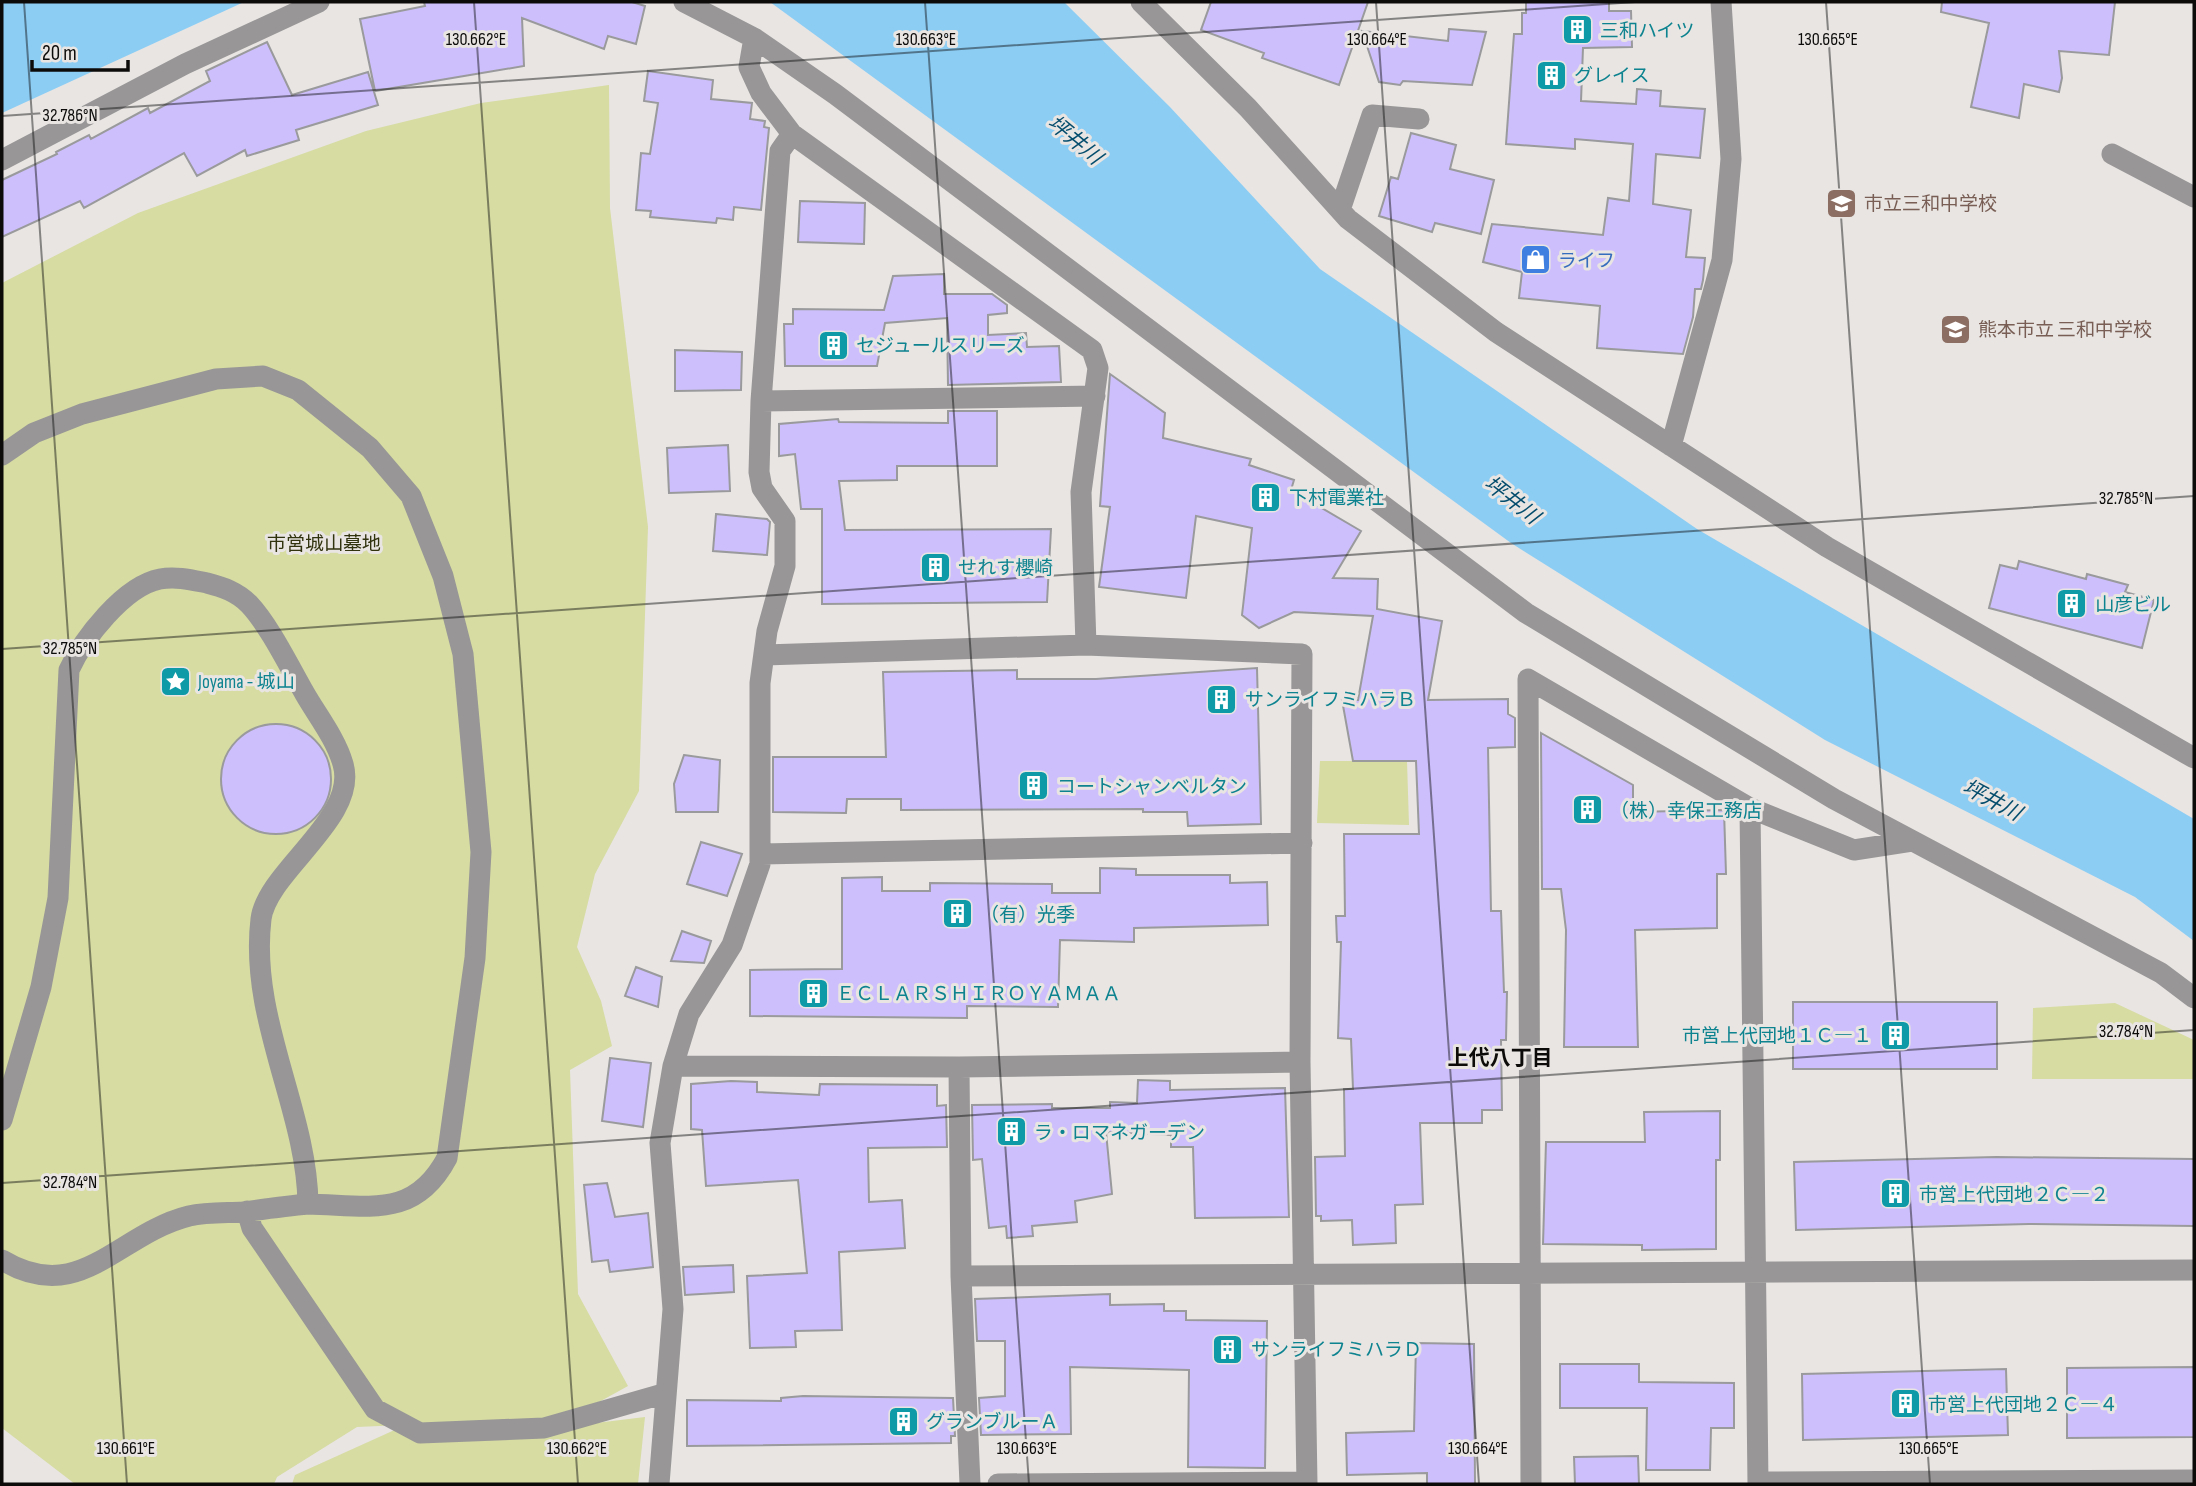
<svg xmlns="http://www.w3.org/2000/svg" width="2196" height="1486" viewBox="0 0 2196 1486" font-family="'Sofia Sans Condensed','Noto Sans JP',sans-serif">
<rect width="100%" height="100%" fill="#e8e5e3"/>
<!-- green -->
<path fill="#d6dca2" d="M 609,85 L 610,208 L 648,527 L 639,791 L 595,874 L 577,947 L 601,1001 L 612,1046 L 570,1070 L 578,1294 L 628,1386 L 590,1407 L 540,1419 L 357,1427 L 277,1477 L 274,1484 L 75,1484 L 2,1428 L 2,283 L 138,213 L 366,131 L 481,103 Z
M 1320,761 L 1407,761 L 1409,825 L 1317,823 Z
M 2115,1003 L 2194,1040 L 2194,1079 L 2032,1079 L 2033,1008 Z
M 645,1417 L 638,1484 L 292,1484 L 295,1475 L 399,1428 L 433,1443 Z"/>
<!-- water -->
<path fill="#8ccdf4" d="M 2,2 L 244,2 L 2,113 Z
M 770,2 L 1064,2 L 1170,107 L 1320,269 L 1697,529 L 2194,819 L 2194,941 L 2135,897 L 1825,740 L 1511,543 Z"/>
<!-- building -->
<path fill="#cdbffc" stroke="#9a9a9c" stroke-width="2" d="M 424,2 L 632,2 L 645,6 L 636,44 L 608,36 L 604,49 L 522,18 L 524,66 L 375,91 L 360,19 L 425,6 Z
M 1211,2 L 1368,2 L 1339,85 L 1262,58 L 1264,53 L 1201,30 Z
M 1526,2 L 1609,2 L 1609,11 L 1631,11 L 1632,47 L 1583,48 L 1581,101 L 1636,104 L 1637,89 L 1661,91 L 1660,106 L 1705,109 L 1700,158 L 1656,154 L 1653,204 L 1691,210 L 1686,257 L 1705,258 L 1703,280 L 1701,289 L 1695,289 L 1693,317 L 1683,354 L 1597,348 L 1600,306 L 1519,298 L 1522,272 L 1483,262 L 1492,224 L 1603,235 L 1608,198 L 1629,201 L 1633,144 L 1575,139 L 1575,149 L 1506,144 L 1514,34 L 1522,34 L 1522,13 L 1526,13 Z
M 1942,2 L 2115,2 L 2109,55 L 2059,51 L 2062,78 L 2059,92 L 2024,84 L 2019,118 L 1971,107 L 1989,23 L 1941,12 Z
M 1449,29 L 1486,32 L 1472,85 L 1403,81 L 1400,85 L 1379,82 L 1362,31 L 1448,41 Z
M 267,42 L 292,95 L 368,72 L 378,105 L 296,130 L 299,140 L 247,156 L 245,150 L 197,176 L 184,153 L 84,208 L 80,201 L 2,237 L 2,180 L 57,154 L 56,152 L 89,135 L 91,139 L 148,108 L 150,113 L 210,81 L 206,71 Z
M 648,71 L 713,80 L 711,99 L 752,103 L 750,119 L 765,121 L 764,127 L 769,128 L 761,210 L 734,207 L 733,220 L 717,218 L 716,223 L 650,217 L 651,211 L 636,210 L 641,153 L 650,154 L 658,103 L 644,101 Z
M 1411,133 L 1456,145 L 1450,169 L 1494,180 L 1481,234 L 1435,223 L 1432,232 L 1379,216 L 1391,177 L 1398,179 Z
M 800,201 L 865,203 L 864,244 L 798,242 Z
M 944,274 L 944,294 L 992,294 L 1007,305 L 1007,313 L 988,315 L 988,335 L 1026,333 L 1027,347 L 1059,346 L 1061,382 L 948,385 L 947,318 L 885,323 L 877,366 L 785,366 L 784,324 L 793,324 L 793,309 L 884,310 L 893,276 Z
M 675,350 L 742,352 L 741,390 L 675,391 Z
M 1110,374 L 1165,413 L 1163,438 L 1251,459 L 1249,465 L 1294,480 L 1291,490 L 1361,531 L 1333,578 L 1378,579 L 1377,609 L 1442,621 L 1428,700 L 1508,699 L 1508,714 L 1515,718 L 1515,747 L 1488,748 L 1491,911 L 1501,911 L 1504,992 L 1507,992 L 1506,1040 L 1501,1040 L 1502,1110 L 1482,1110 L 1482,1123 L 1420,1123 L 1423,1204 L 1395,1205 L 1396,1243 L 1353,1245 L 1352,1220 L 1321,1221 L 1321,1216 L 1316,1216 L 1315,1157 L 1345,1156 L 1344,1089 L 1353,1089 L 1351,1039 L 1338,1038 L 1341,942 L 1337,942 L 1336,916 L 1345,916 L 1344,834 L 1419,834 L 1416,761 L 1353,761 L 1342,700 L 1358,700 L 1373,616 L 1294,612 L 1259,628 L 1242,615 L 1252,528 L 1196,516 L 1186,598 L 1099,587 L 1110,507 L 1100,506 Z
M 948,411 L 997,411 L 997,466 L 897,466 L 897,480 L 839,481 L 845,530 L 1051,529 L 1047,602 L 822,604 L 822,509 L 801,509 L 795,454 L 779,456 L 779,424 L 838,419 L 839,422 L 948,423 Z
M 728,445 L 730,491 L 669,493 L 667,448 Z
M 716,514 L 767,519 L 770,522 L 767,555 L 713,551 Z
M 2019,561 L 2086,579 L 2087,574 L 2128,585 L 2125,592 L 2154,600 L 2142,648 L 1989,608 L 2000,565 L 2017,569 Z
M 1257,668 L 1261,824 L 1188,826 L 1187,812 L 1143,812 L 1143,809 L 901,810 L 901,799 L 847,799 L 846,813 L 773,812 L 773,757 L 886,757 L 883,672 L 1017,670 L 1017,679 L 1096,679 Z
M221 779a55 55 0 1 1 110 0a55 55 0 1 1-110 0Z
M 1541,733 L 1633,785 L 1633,812 L 1724,810 L 1726,874 L 1717,874 L 1717,928 L 1635,930 L 1638,1047 L 1564,1047 L 1566,930 L 1561,889 L 1542,889 Z
M 684,755 L 720,760 L 718,812 L 676,812 L 674,784 Z
M 701,842 L 742,854 L 727,896 L 687,884 Z
M 1100,868 L 1136,869 L 1136,875 L 1230,875 L 1230,883 L 1267,882 L 1268,925 L 1134,928 L 1134,942 L 1060,940 L 1058,1007 L 967,1006 L 967,1018 L 750,1016 L 750,970 L 842,969 L 842,878 L 882,877 L 882,891 L 930,891 L 930,883 L 1052,884 L 1052,893 L 1100,893 Z
M 682,931 L 711,941 L 704,963 L 671,961 Z
M 636,967 L 662,977 L 658,1007 L 625,996 Z
M 1793,1002 L 1997,1002 L 1997,1069 L 1793,1069 Z
M 610,1058 L 651,1063 L 643,1127 L 602,1121 Z
M 1138,1080 L 1170,1081 L 1170,1090 L 1285,1088 L 1289,1217 L 1195,1218 L 1193,1147 L 1171,1147 L 1171,1135 L 1106,1132 L 1112,1194 L 1075,1201 L 1077,1222 L 1032,1226 L 1033,1236 L 1007,1238 L 1006,1226 L 989,1228 L 982,1159 L 973,1160 L 972,1105 L 1052,1104 L 1052,1108 L 1110,1108 L 1110,1102 L 1137,1103 Z
M 731,1081 L 757,1082 L 757,1092 L 819,1095 L 820,1084 L 937,1085 L 937,1106 L 946,1105 L 947,1147 L 868,1148 L 869,1202 L 902,1200 L 905,1248 L 839,1252 L 842,1330 L 795,1331 L 796,1347 L 750,1348 L 747,1276 L 807,1273 L 798,1180 L 706,1186 L 702,1130 L 691,1129 L 691,1084 Z
M 1720,1111 L 1720,1160 L 1716,1160 L 1716,1249 L 1642,1250 L 1642,1245 L 1543,1244 L 1546,1142 L 1645,1142 L 1644,1112 Z
M 1996,1157 L 2194,1159 L 2194,1226 L 2029,1224 L 1796,1230 L 1794,1162 Z
M 607,1183 L 615,1217 L 648,1213 L 653,1267 L 610,1272 L 608,1260 L 592,1262 L 584,1185 Z
M 733,1265 L 734,1292 L 685,1295 L 683,1267 Z
M 1110,1294 L 1110,1305 L 1164,1304 L 1164,1311 L 1186,1311 L 1186,1320 L 1267,1321 L 1265,1468 L 1188,1467 L 1189,1370 L 1070,1367 L 1071,1434 L 981,1435 L 979,1398 L 1005,1396 L 1005,1341 L 977,1341 L 975,1299 Z
M 1416,1343 L 1474,1344 L 1475,1484 L 1427,1484 L 1427,1473 L 1347,1475 L 1346,1433 L 1414,1431 Z
M 1560,1364 L 1639,1364 L 1639,1382 L 1734,1383 L 1734,1428 L 1711,1428 L 1710,1470 L 1646,1470 L 1647,1408 L 1560,1408 Z
M 2194,1367 L 2194,1437 L 2067,1438 L 2067,1368 Z
M 2006,1369 L 2008,1435 L 1803,1440 L 1802,1374 Z
M 803,1396 L 953,1398 L 955,1436 L 951,1436 L 951,1443 L 687,1446 L 687,1400 L 781,1401 L 781,1398 Z
M 1638,1456 L 1639,1484 L 1575,1484 L 1574,1457 Z"/>
<g fill="none" stroke-linecap="round" stroke-linejoin="round">
<!-- minor -->
<path stroke="#989696" stroke-width="21" d="M 684,2 L 754,38 L 835,94 L 1526,613 L 1834,799 L 2161,973 L 2194,998
M 1141,2 L 1248,108 L 1348,219 L 1496,332 L 1827,547 L 2194,758
M 754,38 L 749,67 L 761,93 L 792,134 L 1092,350 L 1098,368 L 1081,492 L 1086,645
M 2112,154 L 2194,197
M 2,160 L 185,64 L 319,2
M 1340,210 L 1372,115 L 1419,119
M 761,401 L 1095,396
M 1671,446 L 1722,260 L 1731,159 L 1721,2
M 2,455 L 34,433 L 82,414 L 216,379 L 263,376 L 298,390 L 370,448 L 411,496 L 443,576 L 463,654 L 481,852 L 475,958 L 447,1158 C 414,1220 368,1205 308,1204 C 307,1110 249,1019 261,919 C 267,871 359,818 343,764 C 336,739 317,715 305,694 C 290,668 269,625 249,604 C 237,592 223,587 207,583 C 192,580 176,576 160,579 C 124,586 83,639 69,670 L 58,898 L 41,987 L 2,1120
M 764,655 L 1086,645 L 1302,654 L 1300,1062 L 1307,1484
M 1750,808 L 1854,850 L 1912,841
M 761,854 L 1302,843
M 673,1066 L 959,1067 L 1300,1062
M 959,1067 L 961,1276 L 970,1484
M 247,1211 L 252,1228 L 375,1409 L 420,1433 L 544,1428 L 666,1393
M 2,1260 C 80,1307 117,1234 189,1216 C 207,1212 226,1213 243,1212 C 265,1209 286,1206 308,1204
M 961,1276 L 2194,1270
M 1758,1482 L 2194,1480
M 659,1484 L 673,1309 L 660,1143 L 673,1066 L 689,1014 L 732,945 L 760,864 L 760,683 L 767,631 L 785,566 L 785,521 L 762,488 L 759,472 L 761,401 L 780,151 L 792,134
M 998,1484 L 1307,1482
M 1531,1484 L 1528,679 L 1750,808 L 1758,1484"/>
</g>
<!-- ticks -->
<path fill="none" stroke="#0c0b0a" stroke-width="2" stroke-opacity="0.45" d="M 24,2 L 127,1484M 474,2 L 578,1484M 925,2 L 1029,1484M 1376,2 L 1479,1484M 1826,2 L 1930,1484M 2,116 L 1635,2M 2,649 L 2194,496M 2,1183 L 2194,1030"/>
<!-- icons -->
<defs>
<symbol id="building-square" viewBox="-11 -11 22 22"><rect x="-9" y="-9" width="18" height="18" rx="4" fill="#0f9aa8" stroke="#e8e5e3"/><path d="M-4-6H4V6H1V3H-1V6H-4ZM-2.5-4.3h1.7v1.8h-1.7ZM.8-4.3h1.7v1.8H.8ZM-2.5-1h1.7V.8h-1.7ZM.8-1h1.7V.8H.8Z" fill="#fff"/></symbol>
<symbol id="school-square" viewBox="-11 -11 22 22"><rect x="-9" y="-9" width="18" height="18" rx="4" fill="#8d6e63" stroke="#e8e5e3"/><path d="M0-5L7-2L0 1L-7-2ZM-4 1L0 2.5L4 1V4Q0 6-4 4Z" fill="#fff"/></symbol>
<symbol id="shop-square" viewBox="-11 -11 22 22"><rect x="-9" y="-9" width="18" height="18" rx="4" fill="#3f7fe0" stroke="#e8e5e3"/><path d="M-5-2.5h2.3a2.7 3.5 0 0 1 5.4 0H5L5.5 6h-11ZM-1.5-2.5h3a1.5 2.3 0 0 0-3 0Z" fill="#fff"/></symbol>
<symbol id="sight-square" viewBox="-11 -11 22 22"><rect x="-9" y="-9" width="18" height="18" rx="4" fill="#0f9aa8" stroke="#e8e5e3"/><path d="M0-6L1.8-2.2L6-1.7L2.9 1.2L3.7 5.4L0 3.3L-3.7 5.4L-2.9 1.2L-6-1.7L-1.8-2.2Z" fill="#fff"/></symbol>
</defs>
<g fill-rule="evenodd">
<use href="#building-square" x="1560" y="12" width="35" height="35"/>
<use href="#building-square" x="1534" y="58" width="35" height="35"/>
<use href="#school-square" x="1824" y="186" width="35" height="35"/>
<use href="#shop-square" x="1518" y="242" width="35" height="35"/>
<use href="#school-square" x="1938" y="312" width="35" height="35"/>
<use href="#building-square" x="816" y="328" width="35" height="35"/>
<use href="#building-square" x="1248" y="480" width="35" height="35"/>
<use href="#building-square" x="918" y="550" width="35" height="35"/>
<use href="#building-square" x="2054" y="586" width="35" height="35"/>
<use href="#sight-square" x="158" y="664" width="35" height="35"/>
<use href="#building-square" x="1204" y="682" width="35" height="35"/>
<use href="#building-square" x="1016" y="768" width="35" height="35"/>
<use href="#building-square" x="1570" y="792" width="35" height="35"/>
<use href="#building-square" x="940" y="896" width="35" height="35"/>
<use href="#building-square" x="796" y="976" width="35" height="35"/>
<use href="#building-square" x="1878" y="1018" width="35" height="35"/>
<use href="#building-square" x="994" y="1114" width="35" height="35"/>
<use href="#building-square" x="1878" y="1176" width="35" height="35"/>
<use href="#building-square" x="1210" y="1332" width="35" height="35"/>
<use href="#building-square" x="1888" y="1386" width="35" height="35"/>
<use href="#building-square" x="886" y="1404" width="35" height="35"/>
</g>
<g text-anchor="middle" stroke-width="6" stroke-linejoin="round" paint-order="stroke">
<!-- culture labels -->
<g font-size="19" fill="#0d838f" stroke="#e8e5e3" text-anchor="start">
<text x="1600" y="37">三和ハイツ</text>
<text x="1574" y="82">グレイス</text>
<text x="856" y="352">セジュールスリーズ</text>
<text x="1289" y="504">下村電業社</text>
<text x="958" y="574">せれす櫻崎</text>
<text x="2095" y="611">山彦ビル</text>
<text x="198" y="688">Joyama - 城山</text>
<text x="1245" y="706">サンライフミハラＢ</text>
<text x="1057" y="793">コートシャンベルタン</text>
<text x="1610" y="817">（株）幸保工務店</text>
<text x="980" y="921">（有）光季</text>
<text x="836" y="1000">ＥＣＬＡＲＳＨＩＲＯＹＡＭＡＡ</text>
<text x="1872" y="1042" text-anchor="end">市営上代団地１Ｃ―１</text>
<text x="1034" y="1139">ラ・ロマネガーデン</text>
<text x="1919" y="1201">市営上代団地２Ｃ―２</text>
<text x="1251" y="1356">サンライフミハラＤ</text>
<text x="1928" y="1411">市営上代団地２Ｃ―４</text>
<text x="926" y="1428">グランブルーＡ</text>
</g>
<!-- education labels -->
<g font-size="19" fill="#785e54" stroke="#e8e5e3" text-anchor="start">
<text x="1864" y="210">市立三和中学校</text>
<text x="1978" y="336">熊本市立 三和中学校</text>
</g>
<!-- shop labels -->
<g font-size="19" fill="#366cbe" stroke="#e8e5e3" text-anchor="start">
<text x="1558" y="267">ライフ</text>
</g>
<!-- park labels -->
<g font-size="19" fill="#31330f" stroke="#e8e5e3">
<text x="324" y="550">市営城山墓地</text>
</g>
<!-- water labels -->
<g font-size="21" font-style="italic" fill="#054d6d" stroke="#e8e5e3">
<text transform="translate(1075 140) rotate(40)" y="7">坪井川</text>
<text transform="translate(1512 500) rotate(38)" y="7">坪井川</text>
<text transform="translate(1992 800) rotate(28)" y="7">坪井川</text>
</g>
<!-- neighbourhood labels -->
<g font-size="21" font-weight="bold" fill="#0c0b0a" stroke="#e8e5e3">
<text x="1500" y="1065">上代八丁目</text>
</g>
</g>
<g font-size="18" text-anchor="middle" fill="#0c0b0a" stroke="#e8e5e3" stroke-width="6" stroke-linejoin="round" paint-order="stroke">
<text x="476" y="45">130.662°E</text>
<text x="926" y="45">130.663°E</text>
<text x="1377" y="45">130.664°E</text>
<text x="1828" y="45">130.665°E</text>
<text x="70" y="121">32.786°N</text>
<text x="2126" y="504">32.785°N</text>
<text x="70" y="654">32.785°N</text>
<text x="2126" y="1037">32.784°N</text>
<text x="70" y="1188">32.784°N</text>
<text x="126" y="1454">130.661°E</text>
<text x="577" y="1454">130.662°E</text>
<text x="1027" y="1454">130.663°E</text>
<text x="1478" y="1454">130.664°E</text>
<text x="1929" y="1454">130.665°E</text>
</g>
<!-- border -->
<rect width="2196" height="1486" fill="none" stroke="#0c0b0a" stroke-width="7"/>
<!-- scale -->
<path d="M32 60v10h96v-10" fill="none" stroke="#0c0b0a" stroke-width="3.5"/>
<text x="42" y="60" font-size="21" fill="#0c0b0a" stroke="#e8e5e3" stroke-width="5" paint-order="stroke">20 m</text>
</svg>
